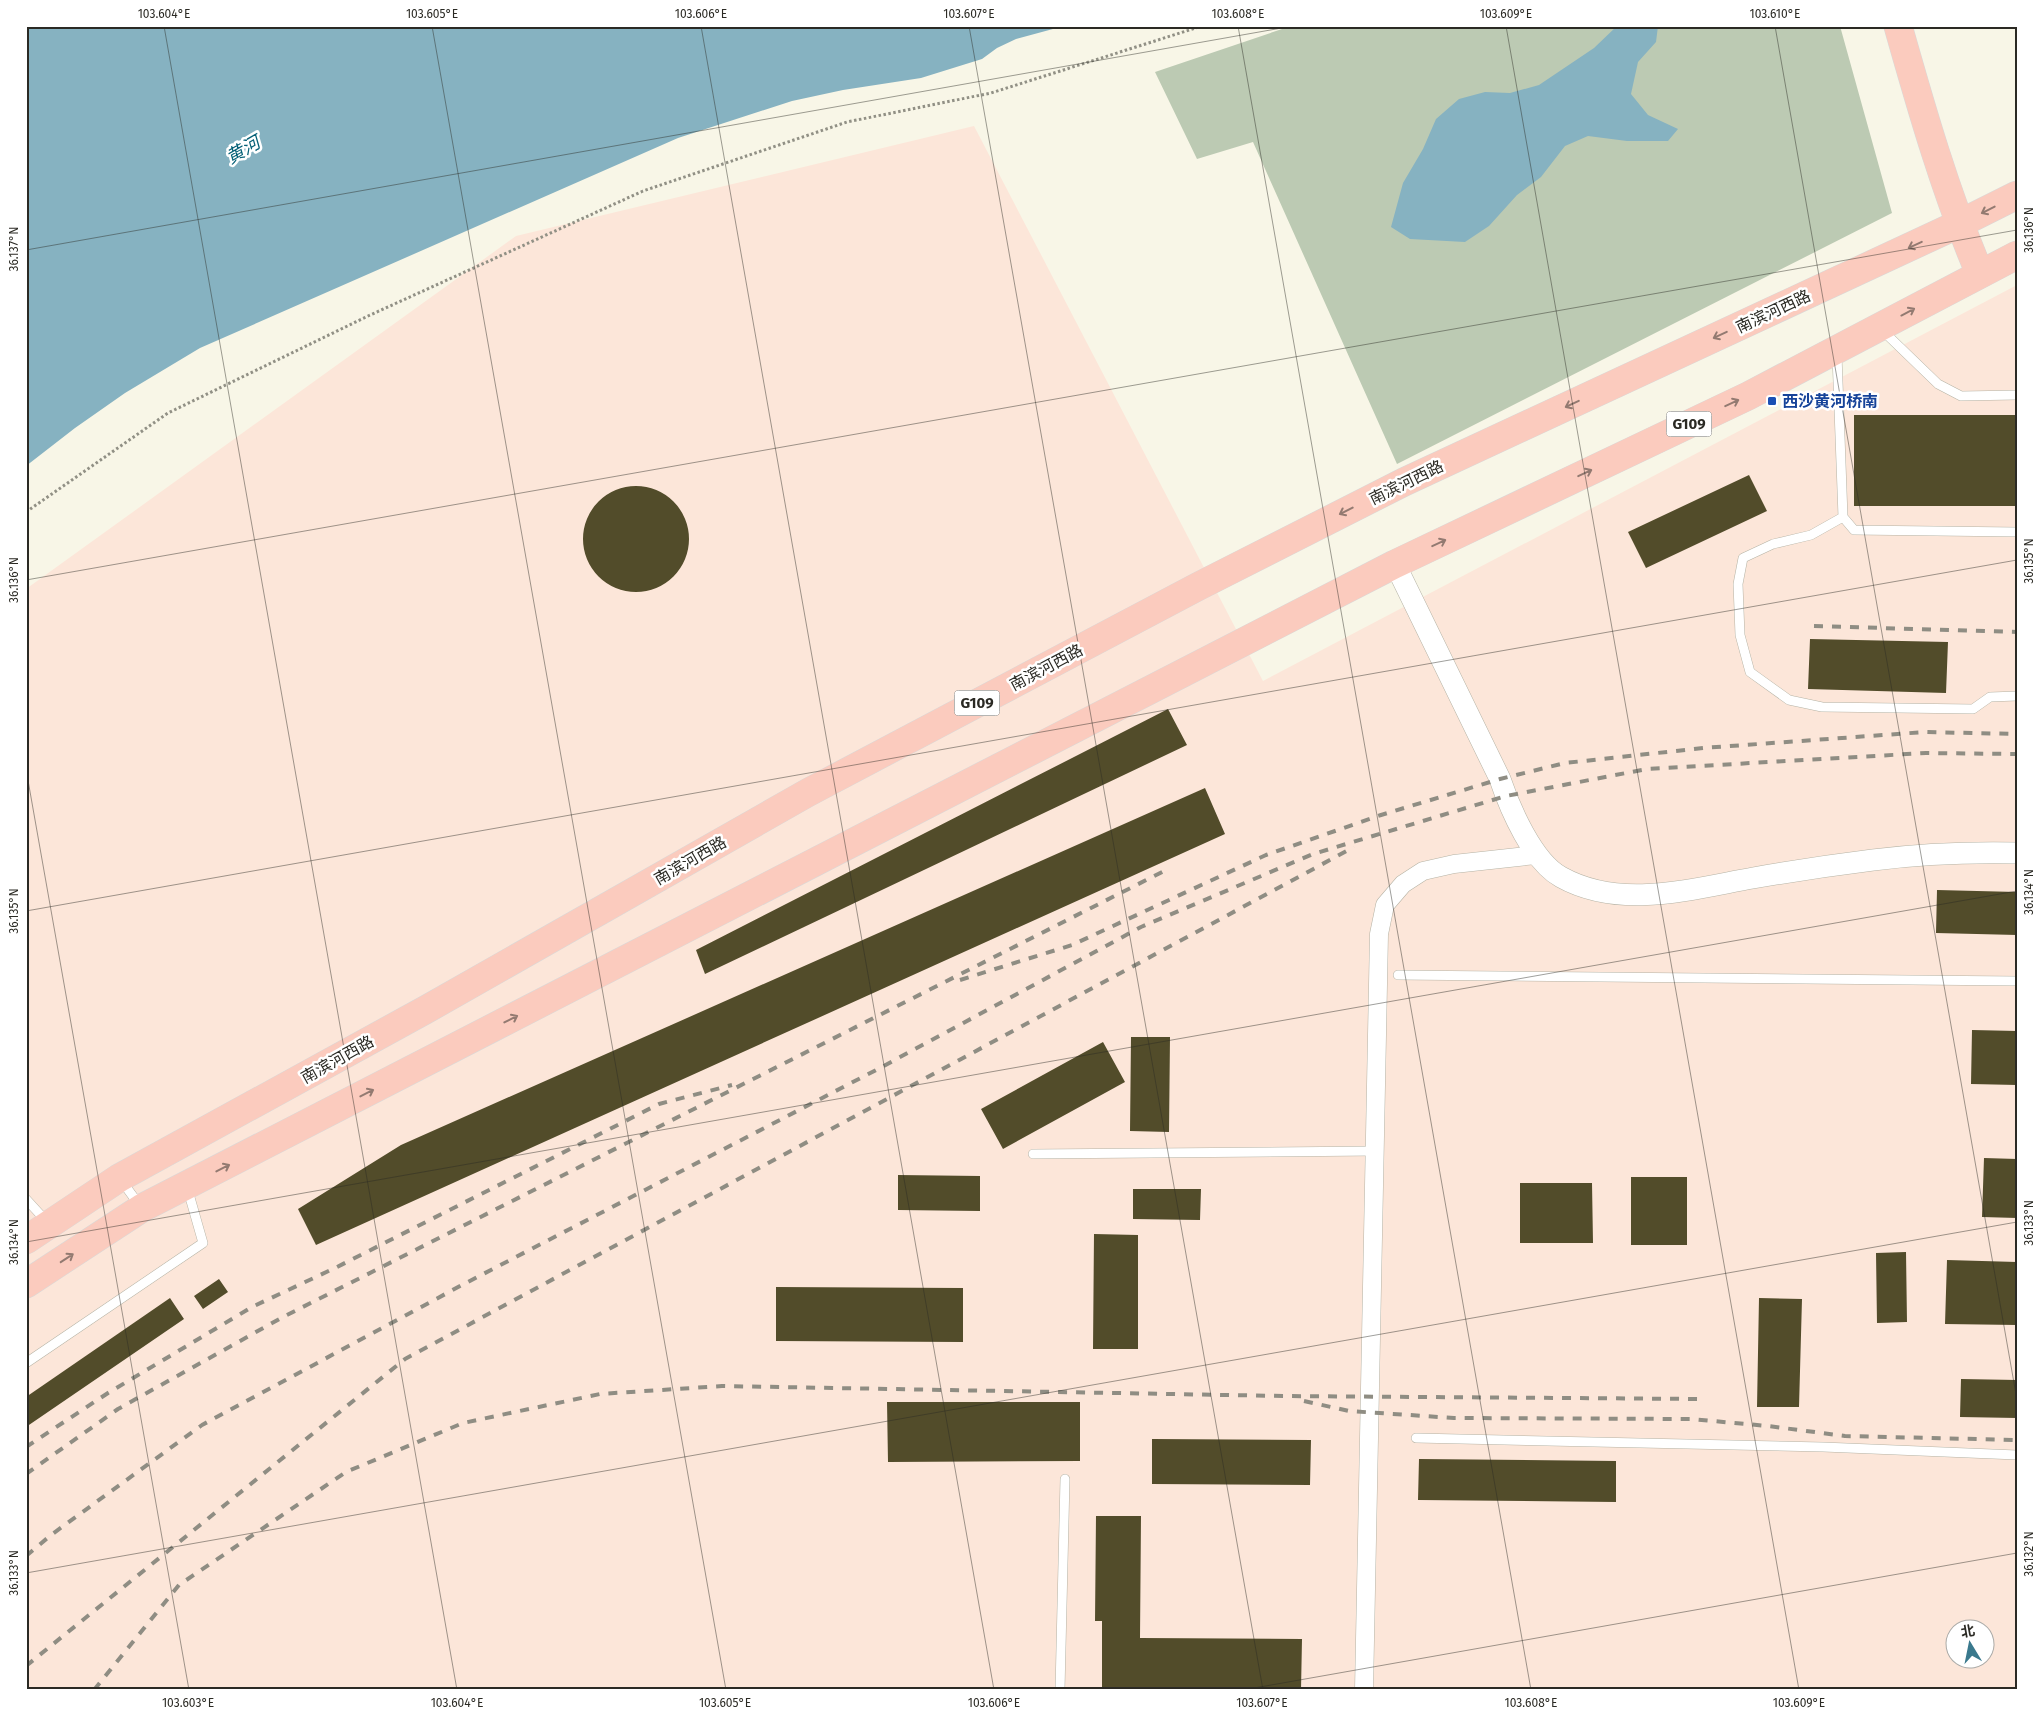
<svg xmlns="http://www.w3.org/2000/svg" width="2043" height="1716" viewBox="0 0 2043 1716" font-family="'Fira Sans','Noto Sans SC',sans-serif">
<rect width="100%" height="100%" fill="#f8f6e7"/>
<!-- industrial -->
<path fill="#fce6d9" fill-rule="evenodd" d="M 974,126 L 1263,681 L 2017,285 L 2017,1690 L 26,1690 L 26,589 L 516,236 ZM 1956,1628 L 1986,1628 L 1986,1658 L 1956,1658 Z"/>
<!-- green -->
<path fill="#bccab3" d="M 1291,26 L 1840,26 L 1892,213 L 1397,464 L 1253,142 L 1197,159 L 1155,72 Z"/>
<!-- water -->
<path fill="#86b2c1" d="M 26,26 L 1064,26 L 1016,39 L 997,48 L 982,59 L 921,78 L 843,90 L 792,101 L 678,138 L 200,348 L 125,393 L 75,428 L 26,466 Z
M 1617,26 L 1658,26 L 1656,42 L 1638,62 L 1631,94 L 1648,115 L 1678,129 L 1668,141 L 1627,141 L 1588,136 L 1565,146 L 1541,177 L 1517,195 L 1489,226 L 1465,242 L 1410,239 L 1391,227 L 1403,183 L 1423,149 L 1436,119 L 1459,99 L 1485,92 L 1510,93 L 1539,85 L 1594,48 Z"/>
<!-- building -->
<path fill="#524c2a" d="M 1854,415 L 2017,415 L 2017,506 L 1854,506 Z
M 1749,475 L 1767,511 L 1646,568 L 1628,532 Z
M583 539a53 53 0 1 1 106 0a53 53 0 1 1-106 0Z
M 1810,639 L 1948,642 L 1946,693 L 1808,689 Z
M 1168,709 L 1187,745 L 705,974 L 696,950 Z
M 1205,788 L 1225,834 L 316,1245 L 298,1209 L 401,1145 Z
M 1937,890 L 2017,892 L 2017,935 L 1936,933 Z
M 1972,1030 L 2017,1031 L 2017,1085 L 1971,1084 Z
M 1131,1037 L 1170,1037 L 1169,1132 L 1130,1131 Z
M 1103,1042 L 1125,1082 L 1003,1149 L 981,1109 Z
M 1984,1158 L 2017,1159 L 2017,1218 L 1982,1217 Z
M 898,1175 L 980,1176 L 980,1211 L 898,1210 Z
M 1631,1177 L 1687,1177 L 1687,1245 L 1631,1245 Z
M 1520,1183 L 1592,1183 L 1593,1243 L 1520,1243 Z
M 1133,1189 L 1201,1189 L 1200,1220 L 1133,1219 Z
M 1094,1234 L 1138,1235 L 1138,1349 L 1093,1349 Z
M 1906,1252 L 1907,1322 L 1877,1323 L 1876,1253 Z
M 1947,1260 L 2017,1262 L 2017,1325 L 1945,1324 Z
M 219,1279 L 228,1292 L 203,1309 L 194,1296 Z
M 776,1287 L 963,1288 L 963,1342 L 776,1341 Z
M 170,1298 L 184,1319 L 26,1427 L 26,1397 Z
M 1759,1298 L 1802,1299 L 1799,1407 L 1757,1407 Z
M 1961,1379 L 2017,1380 L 2017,1418 L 1960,1417 Z
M 887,1402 L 1080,1402 L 1080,1461 L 888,1462 Z
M 1152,1439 L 1311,1440 L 1310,1485 L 1152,1484 Z
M 1419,1459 L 1616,1461 L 1616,1502 L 1418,1500 Z
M 1096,1516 L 1141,1516 L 1140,1638 L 1302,1639 L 1301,1690 L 1102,1690 L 1102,1621 L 1095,1621 Z"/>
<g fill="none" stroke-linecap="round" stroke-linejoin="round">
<defs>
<path id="service" d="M 1881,329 L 1938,384 L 1961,396 L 2017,395
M 1837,355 L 1843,517 L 1854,530 L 2017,532
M 1843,517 L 1811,535 L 1773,544 L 1743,558 L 1738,584 L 1740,635 L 1750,672 L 1789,700 L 1822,707 L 1973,709 L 1990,697 L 2017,696
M 1398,975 L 2017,981
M 1033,1154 L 1375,1151
M 121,1180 L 140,1206
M 26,1199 L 47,1222
M 26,1363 L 203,1243 L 187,1187
M 1416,1438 L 1823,1447 L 2017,1455
M 1060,1690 L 1065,1479"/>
<path id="minor" d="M 1364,1690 L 1379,934 L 1385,905 L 1403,884 L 1423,871 L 1454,864 L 1536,855"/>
<path id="tertiary" d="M 1395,564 L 1500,779 C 1510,809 1533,862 1561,877 C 1620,910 1691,889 1753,878 C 1793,871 1833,865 1873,860 C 1920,854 1969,852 2017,853"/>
<path id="trunk" d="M 1898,26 C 1922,111 1946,194 1980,274
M 26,1240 L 119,1178 L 427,1009 L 809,792 L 1199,586 L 1404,482 L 1959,224 L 2017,195
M 26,1284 L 142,1208 L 1395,564 L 1748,396 L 2017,255"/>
</defs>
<!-- service casing -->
<use href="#service" stroke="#b5b3a5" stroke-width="10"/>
<!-- minor casing -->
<use href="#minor" stroke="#b5b3a5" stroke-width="19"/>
<!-- tertiary casing -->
<use href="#tertiary" stroke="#b5b3a5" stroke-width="22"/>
<!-- trunk casing -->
<use href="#trunk" stroke="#d9d9d8" stroke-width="29"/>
<!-- path -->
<path stroke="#919085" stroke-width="3" stroke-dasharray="2.5 2.5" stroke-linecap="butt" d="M 26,512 L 168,413 L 368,316 L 643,191 L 847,122 L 991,93 L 1202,26"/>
<!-- service -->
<use href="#service" stroke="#fff" stroke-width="9"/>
<!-- minor -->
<use href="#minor" stroke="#fff" stroke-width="18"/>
<!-- tertiary -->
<use href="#tertiary" stroke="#fff" stroke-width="21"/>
<!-- trunk -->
<use href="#trunk" stroke="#fbcbbe" stroke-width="28"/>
<!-- rail -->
<path stroke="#8f8d83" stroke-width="4" stroke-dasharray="9 9" stroke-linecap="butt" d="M 1814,626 L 2017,632
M 960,980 L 1072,945 L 1266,855 L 1381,815 L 1500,779 L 1565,763 L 1703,748 L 1925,732 L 2017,734
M 1304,1401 L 1349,1411 L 1454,1418 L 1691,1419 L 1768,1426 L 1845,1436 L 2017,1440
M 26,1447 L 108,1393 L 252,1307 L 335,1268 L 659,1104 L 732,1085
M 26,1474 L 118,1409 L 283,1317 L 1170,868
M 26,1556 L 51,1535 L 202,1425 L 462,1285 L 878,1069 L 1141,927 L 1313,854 L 1506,796 L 1647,769 L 1926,753 L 2017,754
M 26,1666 L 405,1359 L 1354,847
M 94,1690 L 179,1585 L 346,1472 L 463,1423 L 600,1394 L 722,1386 L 1283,1396 L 1704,1399"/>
</g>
<!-- one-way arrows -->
<defs><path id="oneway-shaft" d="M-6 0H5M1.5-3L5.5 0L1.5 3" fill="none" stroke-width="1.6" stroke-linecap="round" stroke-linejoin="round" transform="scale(1.25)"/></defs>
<g stroke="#937a71">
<use href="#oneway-shaft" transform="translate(1988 210) rotate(153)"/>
<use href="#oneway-shaft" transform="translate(1915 245) rotate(155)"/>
<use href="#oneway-shaft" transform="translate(1908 312) rotate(-28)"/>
<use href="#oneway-shaft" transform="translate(1720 335) rotate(155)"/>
<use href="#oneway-shaft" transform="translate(1732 403) rotate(-25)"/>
<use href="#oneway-shaft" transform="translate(1572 404) rotate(155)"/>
<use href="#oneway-shaft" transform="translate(1585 473) rotate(-25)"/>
<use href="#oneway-shaft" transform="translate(1346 511) rotate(153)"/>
<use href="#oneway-shaft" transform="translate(1439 543) rotate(-25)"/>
<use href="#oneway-shaft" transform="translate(511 1019) rotate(-27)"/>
<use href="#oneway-shaft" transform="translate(367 1093) rotate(-27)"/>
<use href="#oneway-shaft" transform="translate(223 1168) rotate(-27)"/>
<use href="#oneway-shaft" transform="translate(67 1258) rotate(-33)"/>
</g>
<!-- ticks -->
<path fill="none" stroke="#2b2a24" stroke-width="1" stroke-opacity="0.45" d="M 164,26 L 457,1690M 432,26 L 726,1690M 701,26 L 994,1690M 969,26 L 1263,1690M 1238,26 L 1531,1690M 1506,26 L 1799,1690M 1775,26 L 2017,1400M 26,250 L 1293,26M 26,580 L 2017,230M 26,769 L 189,1690M 26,911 L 2017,560M 26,1242 L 2017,891M 26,1573 L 2017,1222M 1243,1690 L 2017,1553"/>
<!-- markers -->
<rect fill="#1a4fb4" stroke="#fff" stroke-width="2" x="1767" y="396" width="10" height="10" rx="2.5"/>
<g text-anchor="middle" stroke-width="5" stroke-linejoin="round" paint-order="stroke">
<!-- shield labels -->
<g fill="#fff" stroke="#6b6a66" stroke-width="1">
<rect x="1666.5" y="411.5" width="45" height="25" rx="4"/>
<rect x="954.5" y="690.5" width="45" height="25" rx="4"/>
</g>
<g font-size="15" font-weight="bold" fill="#2b2a24">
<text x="1689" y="429">G109</text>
<text x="977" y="708">G109</text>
</g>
<!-- street labels -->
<g font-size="16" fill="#2b2a24" stroke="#fff">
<text transform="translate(1773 311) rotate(-25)" y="6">南滨河西路</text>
<text transform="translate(1406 482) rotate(-26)" y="6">南滨河西路</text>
<text transform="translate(1046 667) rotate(-28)" y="6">南滨河西路</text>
<text transform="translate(690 860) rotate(-30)" y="6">南滨河西路</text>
<text transform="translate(337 1059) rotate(-29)" y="6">南滨河西路</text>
</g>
<!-- transit labels -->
<g font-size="16" font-weight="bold" fill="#164399" stroke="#fff" text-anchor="start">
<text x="1782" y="407">西沙黄河桥南</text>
</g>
<!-- water labels -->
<g font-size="18" font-style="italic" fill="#056077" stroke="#fff">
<text transform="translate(243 150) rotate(-30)" y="6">黄河</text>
</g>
</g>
<!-- border -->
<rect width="2043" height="1716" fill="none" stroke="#ffffff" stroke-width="55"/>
<!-- north arrow -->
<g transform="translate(1970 1644) rotate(350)"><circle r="24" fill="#ffffff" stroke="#aaaaa7"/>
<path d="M0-4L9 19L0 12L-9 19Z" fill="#3a798d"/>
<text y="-8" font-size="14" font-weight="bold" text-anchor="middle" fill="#2b2a24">北</text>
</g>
<rect x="28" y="28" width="1988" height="1660" fill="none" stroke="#2b2a24" stroke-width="2"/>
<g font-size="12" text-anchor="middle" fill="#2b2a24">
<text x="164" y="18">103.604°E</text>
<text x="432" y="18">103.605°E</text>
<text x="701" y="18">103.606°E</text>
<text x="969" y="18">103.607°E</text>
<text x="1238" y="18">103.608°E</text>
<text x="1506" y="18">103.609°E</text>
<text x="1775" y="18">103.610°E</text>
<text transform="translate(2029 230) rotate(-90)" y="4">36.136°N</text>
<text transform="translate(14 249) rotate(-90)" y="4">36.137°N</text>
<text transform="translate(2029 561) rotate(-90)" y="4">36.135°N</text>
<text transform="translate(14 580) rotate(-90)" y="4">36.136°N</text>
<text transform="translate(2029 892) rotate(-90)" y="4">36.134°N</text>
<text transform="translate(14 911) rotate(-90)" y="4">36.135°N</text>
<text transform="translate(2029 1223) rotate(-90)" y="4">36.133°N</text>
<text transform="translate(14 1242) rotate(-90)" y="4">36.134°N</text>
<text transform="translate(2029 1554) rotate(-90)" y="4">36.132°N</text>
<text transform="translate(14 1573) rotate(-90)" y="4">36.133°N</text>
<text x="188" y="1707">103.603°E</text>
<text x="457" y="1707">103.604°E</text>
<text x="725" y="1707">103.605°E</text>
<text x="994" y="1707">103.606°E</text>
<text x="1262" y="1707">103.607°E</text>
<text x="1531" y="1707">103.608°E</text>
<text x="1799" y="1707">103.609°E</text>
</g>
</svg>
